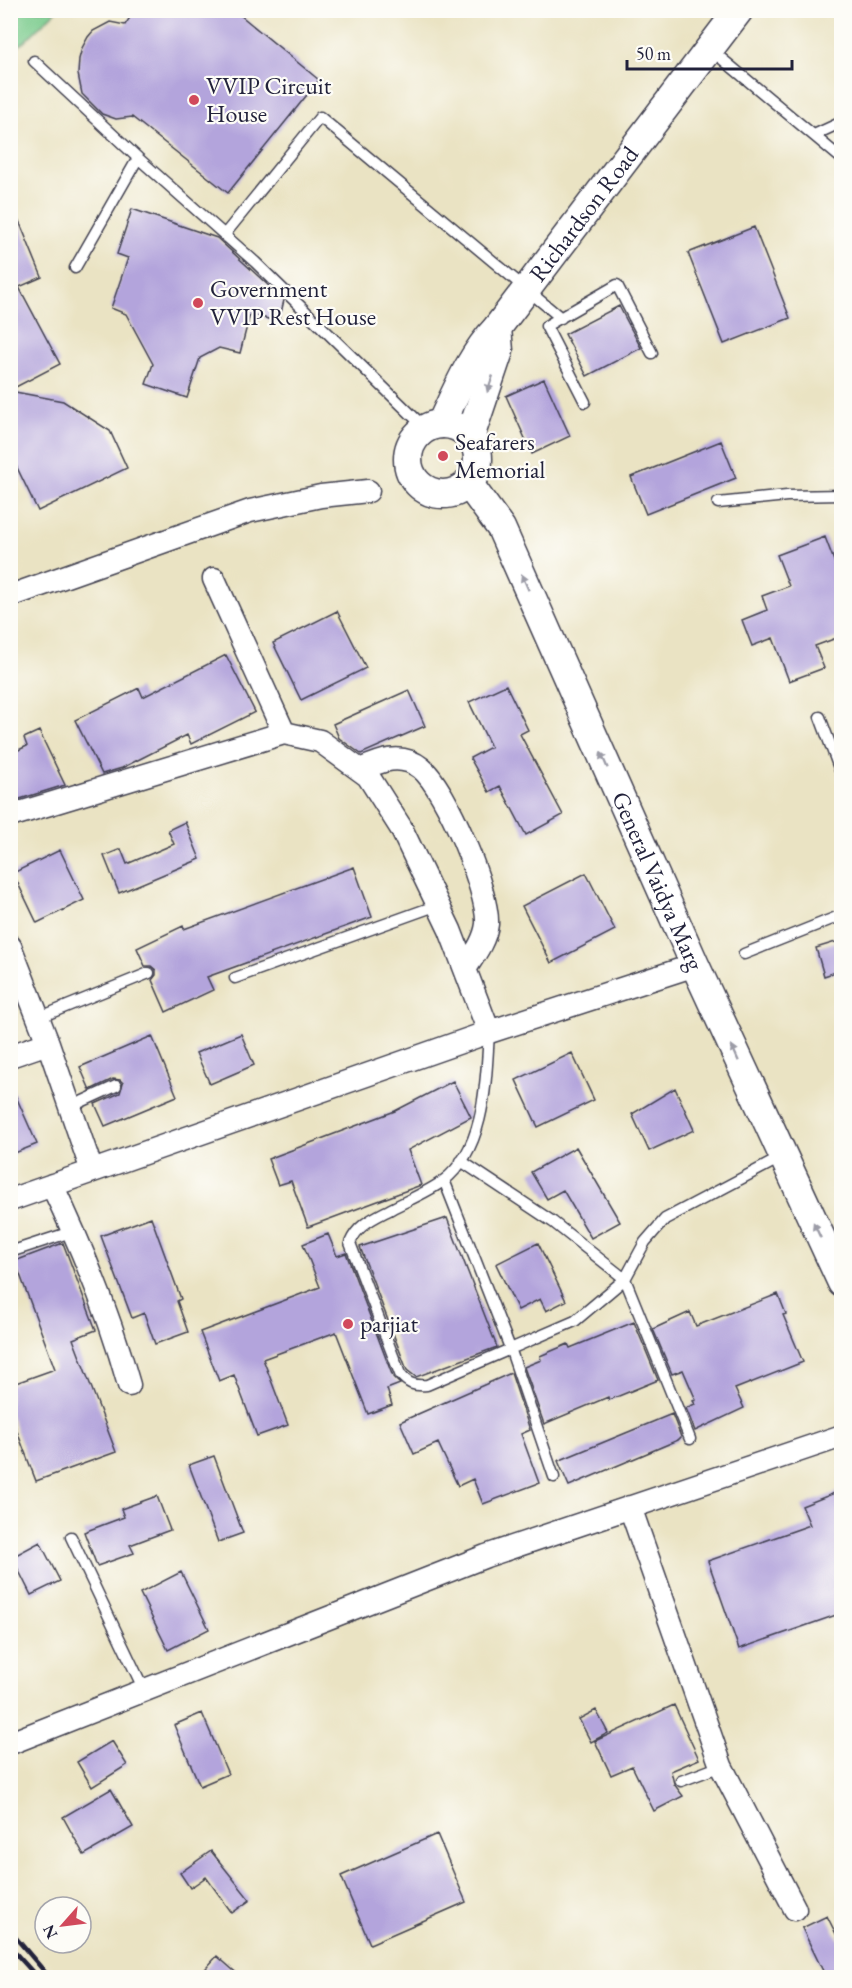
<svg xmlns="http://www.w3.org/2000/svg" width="852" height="1988" viewBox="0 0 852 1988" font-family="'EB Garamond',serif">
<rect width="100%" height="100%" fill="#fdfcf7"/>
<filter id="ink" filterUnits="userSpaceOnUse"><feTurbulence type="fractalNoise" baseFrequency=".0167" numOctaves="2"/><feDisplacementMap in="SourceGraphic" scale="12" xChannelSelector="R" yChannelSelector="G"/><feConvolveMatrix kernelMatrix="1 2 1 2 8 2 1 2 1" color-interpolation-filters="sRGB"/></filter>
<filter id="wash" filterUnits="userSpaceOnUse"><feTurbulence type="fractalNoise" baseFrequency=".008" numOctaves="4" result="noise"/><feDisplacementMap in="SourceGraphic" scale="24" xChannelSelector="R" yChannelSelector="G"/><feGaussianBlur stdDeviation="1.35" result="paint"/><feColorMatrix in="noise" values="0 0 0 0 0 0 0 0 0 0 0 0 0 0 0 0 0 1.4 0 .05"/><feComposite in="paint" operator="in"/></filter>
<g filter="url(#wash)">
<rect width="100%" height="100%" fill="#eae3c3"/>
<!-- green -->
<path fill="#78ca8b" stroke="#4d7663" stroke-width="1.5" d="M 11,10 L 56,10 L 56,11 L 24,42 L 11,51 Z"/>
<g id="blocks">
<!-- building -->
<path fill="#b3a4dc" d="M 135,10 L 234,10 L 319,80 L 228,193 L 132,117 L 116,119 L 102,114 L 82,94 L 78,74 L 79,59 L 82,48 L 88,37 L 93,31 L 110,22 L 125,25 Z
M 10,199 L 42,277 L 19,287 L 60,364 L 10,390 Z
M 132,209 L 217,238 L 284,300 L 279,322 L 250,314 L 240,353 L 219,348 L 200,358 L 187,398 L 146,384 L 153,364 L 126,314 L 111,308 L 128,258 L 117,254 Z
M 754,227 L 790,318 L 724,344 L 688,253 Z
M 619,306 L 641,348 L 587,376 L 565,334 Z
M 544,379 L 570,436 L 532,454 L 506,396 Z
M 10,391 L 63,401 L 110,431 L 127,468 L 38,511 L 10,453 Z
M 721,441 L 736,478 L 646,514 L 631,477 Z
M 825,537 L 842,582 L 842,636 L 815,646 L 824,668 L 789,681 L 773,638 L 752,646 L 742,620 L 767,610 L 762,596 L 789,586 L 777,555 Z
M 337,611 L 366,668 L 301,700 L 273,643 Z
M 226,655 L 255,712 L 191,744 L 187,735 L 122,768 L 102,774 L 75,720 L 139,688 L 143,697 Z
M 506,685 L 528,730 L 520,734 L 563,815 L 526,835 L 500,786 L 489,792 L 470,758 L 491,747 L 469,702 Z
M 409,690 L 425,726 L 361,754 L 339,738 L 333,724 Z
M 39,731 L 65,785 L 10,802 L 10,754 L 27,746 L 24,738 Z
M 185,822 L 200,859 L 119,893 L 104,856 L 121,849 L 127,864 L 174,844 L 168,830 Z
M 60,850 L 84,900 L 37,923 L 13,873 Z
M 354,867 L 372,917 L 207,977 L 213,990 L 166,1012 L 152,980 L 156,975 L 156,970 L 151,966 L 145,966 L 137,948 L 183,926 L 184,929 Z
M 586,873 L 615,930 L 551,963 L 522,906 Z
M 842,940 L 842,970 L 824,976 L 816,948 Z
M 241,1034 L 254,1065 L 210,1084 L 196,1053 Z
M 152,1036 L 177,1096 L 105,1126 L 95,1104 L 120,1093 L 123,1083 L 120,1080 L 113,1079 L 90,1090 L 80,1067 Z
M 572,1053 L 594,1100 L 538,1127 L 516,1080 Z
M 453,1081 L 471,1117 L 408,1150 L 421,1185 L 308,1227 L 291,1181 L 278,1185 L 268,1159 L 395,1111 Z
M 10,1083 L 37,1144 L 10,1155 Z
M 675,1088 L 694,1130 L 649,1151 L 632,1114 Z
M 576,1147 L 620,1222 L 591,1238 L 563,1190 L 547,1199 L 531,1172 Z
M 151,1217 L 181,1299 L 177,1301 L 188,1332 L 155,1344 L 144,1313 L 132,1318 L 101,1236 Z
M 447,1218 L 497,1347 L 416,1377 L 407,1370 L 360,1247 Z
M 328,1234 L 337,1256 L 346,1253 L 393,1377 L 400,1384 L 387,1389 L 392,1405 L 368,1414 L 336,1332 L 263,1359 L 288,1425 L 257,1436 L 234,1375 L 219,1381 L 200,1332 L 320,1287 L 303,1244 Z
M 63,1243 L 96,1330 L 73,1339 L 116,1452 L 36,1481 L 10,1413 L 10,1385 L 55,1369 L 15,1261 Z
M 538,1243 L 566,1301 L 546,1311 L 540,1299 L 518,1310 L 496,1264 Z
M 778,1294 L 786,1314 L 783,1315 L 803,1362 L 735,1389 L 744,1408 L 695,1431 L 686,1408 L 695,1404 L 693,1401 L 696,1400 L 683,1370 L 672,1374 L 653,1329 L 690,1312 L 696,1326 Z
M 634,1322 L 658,1380 L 609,1400 L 608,1397 L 544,1424 L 524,1367 L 541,1360 L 540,1356 L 568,1344 L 570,1348 Z
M 511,1373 L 530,1430 L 521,1434 L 539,1483 L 483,1504 L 473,1479 L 458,1486 L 438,1443 L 414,1454 L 400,1422 Z
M 672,1414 L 681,1437 L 678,1440 L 569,1486 L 558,1461 Z
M 214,1456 L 243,1533 L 218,1542 L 189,1465 Z
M 842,1490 L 842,1613 L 739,1649 L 708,1561 L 810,1525 L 802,1506 Z
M 157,1496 L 170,1530 L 130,1545 L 134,1553 L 97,1566 L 84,1532 L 124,1517 L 121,1509 Z
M 40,1542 L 60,1581 L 31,1595 L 12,1557 Z
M 181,1572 L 209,1629 L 168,1650 L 140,1593 Z
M 674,1705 L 699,1759 L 671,1771 L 674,1784 L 683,1796 L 654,1811 L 632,1766 L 611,1775 L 595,1741 Z
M 596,1710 L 608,1733 L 591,1742 L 579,1719 Z
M 202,1713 L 228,1774 L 200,1786 L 174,1725 Z
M 112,1741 L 127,1765 L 92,1787 L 77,1762 Z
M 111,1789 L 133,1827 L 84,1855 L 63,1817 Z
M 437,1834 L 466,1902 L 370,1944 L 341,1876 Z
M 211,1851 L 250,1900 L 232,1913 L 206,1877 L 190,1888 L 180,1873 Z
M 827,1916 L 842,1946 L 842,1977 L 826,1977 L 802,1928 Z
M 217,1956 L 241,1977 L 198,1977 Z"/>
</g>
</g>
<g filter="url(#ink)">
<use href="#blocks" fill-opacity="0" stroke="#403f4f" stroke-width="1.5"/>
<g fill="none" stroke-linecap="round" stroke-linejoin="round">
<defs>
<path id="service" d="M 710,49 L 842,159
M 34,61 L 138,158 L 255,262 L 425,428
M 814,135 L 842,122
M 225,234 L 320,117 L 561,318
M 75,268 L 138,158
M 585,402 L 546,326 L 617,285 L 652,353
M 718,503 L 787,496 L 842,495
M 820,717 L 842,776
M 744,954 L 842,915
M 235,978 L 438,905
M 38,1018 L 149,973
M 489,1032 C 486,1079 486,1149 443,1181 C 428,1192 408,1200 391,1209 C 374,1218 358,1224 350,1243 L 400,1374 C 408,1384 414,1386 427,1385 L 575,1321 L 625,1279 L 645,1242 L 665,1219 L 782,1157
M 70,1107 L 116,1086
M 461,1161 L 553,1222 L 625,1279 L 690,1439
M 444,1180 L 510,1348 L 554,1477
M 10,1252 L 74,1231
M 71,1537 L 144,1690
M 681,1781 L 721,1766"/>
<path id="minor" d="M 214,579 L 284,733
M 10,596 L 250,511 L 321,496 L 368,491
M 360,770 C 380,761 401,752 421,768 C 446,788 489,892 487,924 C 485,941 474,955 465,969
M 10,816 L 284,733 L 320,741 L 368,776 L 401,828 L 450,930 L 489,1032
M 10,946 L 48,1043 L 92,1171
M 10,1056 L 48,1043
M 52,1185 C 83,1250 110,1316 129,1385
M 10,1200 L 489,1032 L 695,965
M 630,1507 L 721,1766 L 795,1909
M 13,1742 L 486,1556 L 842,1436"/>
<g id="tertiary">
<path id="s1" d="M 441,424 C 457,390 471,355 497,328 L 739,10"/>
<circle cx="443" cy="459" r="35"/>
<path d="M 470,437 L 499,351 L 497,328"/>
<path id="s2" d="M 468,483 L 501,528 L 695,965 L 842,1283"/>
</g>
</defs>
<!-- service casing -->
<use href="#service" stroke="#403f4f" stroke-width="13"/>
<!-- minor casing -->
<use href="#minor" stroke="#403f4f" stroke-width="25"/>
<!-- tertiary casing -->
<use href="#tertiary" stroke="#403f4f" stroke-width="31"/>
<!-- service -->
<use href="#service" stroke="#fff" stroke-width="10"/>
<!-- minor -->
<use href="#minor" stroke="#fff" stroke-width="22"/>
<!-- tertiary -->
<use href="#tertiary" stroke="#fff" stroke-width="28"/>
<!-- rail -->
<path stroke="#22223b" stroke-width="4.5" d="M 10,1931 L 50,1978
M 10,1947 L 38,1978"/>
</g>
<!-- one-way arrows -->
<defs><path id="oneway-solid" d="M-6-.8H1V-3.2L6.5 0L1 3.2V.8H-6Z" transform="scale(1.5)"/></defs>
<g fill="#9c9ca7">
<use href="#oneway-solid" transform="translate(490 384) rotate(109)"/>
<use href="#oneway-solid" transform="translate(525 582) rotate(-114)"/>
<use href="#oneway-solid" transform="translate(604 760) rotate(-114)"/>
<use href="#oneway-solid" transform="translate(735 1053) rotate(-114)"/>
<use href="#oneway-solid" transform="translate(817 1230) rotate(-115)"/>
</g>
</g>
<!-- markers -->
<g fill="#d1495b" stroke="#fdfcf7" stroke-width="2">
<circle cx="194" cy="100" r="6"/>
<circle cx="198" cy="303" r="6"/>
<circle cx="443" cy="456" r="6"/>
<circle cx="348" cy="1324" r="6"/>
</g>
<g text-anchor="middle" stroke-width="4.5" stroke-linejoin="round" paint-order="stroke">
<!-- poi labels -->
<g font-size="24" fill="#22223b" stroke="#fdfcf7" text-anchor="start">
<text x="206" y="94">VVIP Circuit<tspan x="206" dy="28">House</tspan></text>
<text x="210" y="297">Government<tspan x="210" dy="28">VVIP Rest House</tspan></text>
<text x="455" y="450">Seafarers<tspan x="455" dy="28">Memorial</tspan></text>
<text x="360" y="1332">parjiat</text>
</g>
<!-- street labels -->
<g font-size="24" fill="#22223b" stroke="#fdfcf7">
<text dy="8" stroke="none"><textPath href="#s1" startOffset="255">Richardson Road</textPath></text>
<text dy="8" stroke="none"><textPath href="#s2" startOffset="442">General Vaidya Marg</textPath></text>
</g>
</g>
<!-- margin -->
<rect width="852" height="1988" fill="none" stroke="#fdfcf7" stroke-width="36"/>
<!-- north arrow -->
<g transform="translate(63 1925) rotate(242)"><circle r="28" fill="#fdfcf7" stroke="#a5a5ac" stroke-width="1.5"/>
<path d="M0-4.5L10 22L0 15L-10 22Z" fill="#d1495b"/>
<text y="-9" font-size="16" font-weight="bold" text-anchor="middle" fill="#22223b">N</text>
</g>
<!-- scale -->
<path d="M627 60v9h165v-9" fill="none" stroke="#22223b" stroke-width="3"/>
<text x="636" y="60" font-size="18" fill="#22223b" stroke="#fdfcf7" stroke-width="4.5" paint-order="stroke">50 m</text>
</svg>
